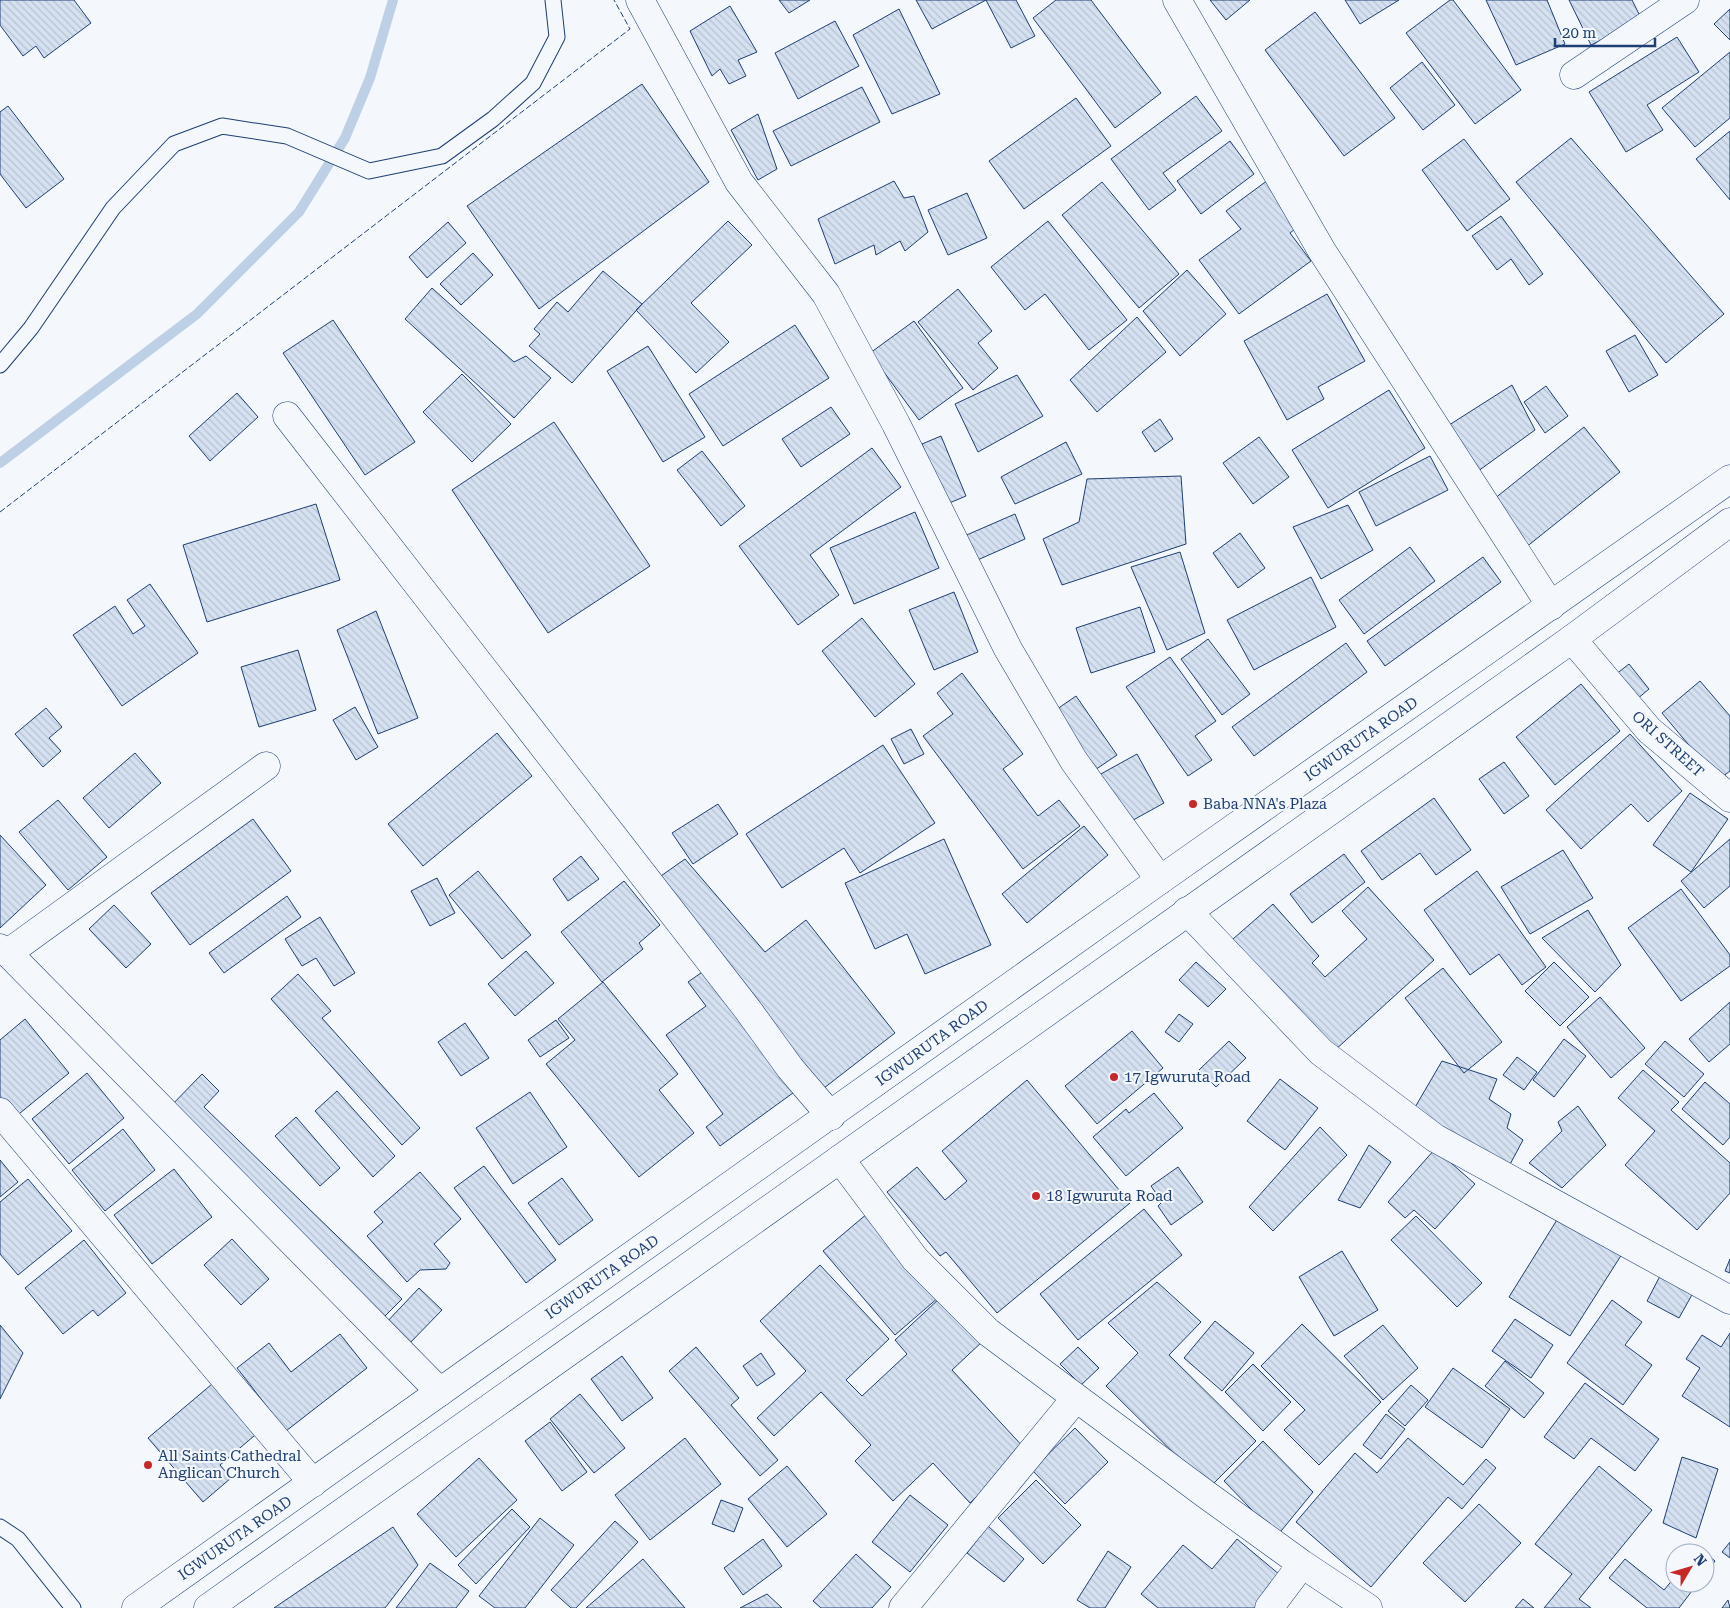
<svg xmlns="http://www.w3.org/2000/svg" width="1730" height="1608" viewBox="0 0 1730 1608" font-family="'Roboto Serif',serif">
<defs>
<pattern id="building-back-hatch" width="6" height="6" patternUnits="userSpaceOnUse" patternTransform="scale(1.25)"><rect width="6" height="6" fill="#d5e0f0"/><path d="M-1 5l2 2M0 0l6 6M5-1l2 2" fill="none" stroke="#b6c1d1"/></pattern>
</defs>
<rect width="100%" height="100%" fill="#f4f7fb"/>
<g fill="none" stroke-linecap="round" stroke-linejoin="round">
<!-- stream -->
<path stroke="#bed0e5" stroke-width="10" d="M 0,463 L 197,314 L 299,212 L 345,138 L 370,78 L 393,0"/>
</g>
<!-- building -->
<path fill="url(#building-back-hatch)" stroke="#1d3f73" d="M 0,0 L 74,0 L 91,23 L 44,58 L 36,46 L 23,56 L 0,25 Z
M 779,0 L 810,0 L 789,13 Z
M 916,0 L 1016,0 L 1035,36 L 1011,48 L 986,0 L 932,29 Z
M 1056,0 L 1091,0 L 1161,93 L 1115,128 L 1033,18 Z
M 1210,0 L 1250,0 L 1226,20 Z
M 1345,0 L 1399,0 L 1360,24 Z
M 1450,0 L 1453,0 L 1521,90 L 1475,124 L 1406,33 Z
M 1486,0 L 1547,0 L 1565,44 L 1516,65 Z
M 1569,0 L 1632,0 L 1642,20 L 1591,45 Z
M 730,6 L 757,52 L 738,60 L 746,76 L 729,84 L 720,69 L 712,76 L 690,31 Z
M 899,9 L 940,94 L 892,114 L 853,35 Z
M 1730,9 L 1730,40 L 1714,24 Z
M 1315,12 L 1395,118 L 1344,156 L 1265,50 Z
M 835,21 L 859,66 L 798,99 L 775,53 Z
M 1677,37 L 1699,72 L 1647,105 L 1663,130 L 1626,152 L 1589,92 Z
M 1730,52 L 1730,118 L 1695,147 L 1662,108 Z
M 1422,62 L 1455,105 L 1423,130 L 1390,88 Z
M 642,84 L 709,182 L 539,309 L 467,206 Z
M 862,87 L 880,122 L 791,166 L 773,131 Z
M 1196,96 L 1222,131 L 1163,173 L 1176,190 L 1149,210 L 1111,159 Z
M 1076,98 L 1111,146 L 1024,209 L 989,161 Z
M 8,106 L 64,179 L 26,208 L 0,174 L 0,112 Z
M 758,114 L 777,169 L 758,180 L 731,130 Z
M 1730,131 L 1730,200 L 1696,159 Z
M 1571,138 L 1724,314 L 1666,363 L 1516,182 Z
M 1464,139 L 1510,199 L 1467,231 L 1422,170 Z
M 1230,141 L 1254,174 L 1201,214 L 1177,181 Z
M 1268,180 L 1301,224 L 1290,233 L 1311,261 L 1239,314 L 1199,260 L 1241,229 L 1226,211 Z
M 894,181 L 904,198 L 914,196 L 928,232 L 905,251 L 900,241 L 876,255 L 874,245 L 835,264 L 818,219 Z
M 1102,182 L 1179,274 L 1139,308 L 1062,215 Z
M 967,193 L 987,238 L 948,255 L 928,210 Z
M 1501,216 L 1543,274 L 1529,285 L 1511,259 L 1497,270 L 1472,236 Z
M 728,221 L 752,245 L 691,303 L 729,342 L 696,373 L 636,310 Z
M 1048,221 L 1127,320 L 1089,350 L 1045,294 L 1025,310 L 991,267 Z
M 448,222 L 466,243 L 427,278 L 409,257 Z
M 473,253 L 493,275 L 461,305 L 440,284 Z
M 1187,270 L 1226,314 L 1180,356 L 1143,311 Z
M 603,271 L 642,304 L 572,383 L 529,346 L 540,334 L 534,329 L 557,302 L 568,312 Z
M 432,288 L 514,362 L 526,356 L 551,378 L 514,418 L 405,319 Z
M 958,289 L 992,331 L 978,343 L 998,368 L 973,390 L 918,322 Z
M 1327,294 L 1365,361 L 1318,387 L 1324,399 L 1287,420 L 1244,341 Z
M 1137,317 L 1166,352 L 1097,412 L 1070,380 Z
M 333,320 L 415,442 L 365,475 L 283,353 Z
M 914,321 L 963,388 L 919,420 L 870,353 Z
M 795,325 L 829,378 L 723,446 L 689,394 Z
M 1635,335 L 1658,375 L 1629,392 L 1606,351 Z
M 648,346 L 705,437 L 663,462 L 607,371 Z
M 462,374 L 511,424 L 472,462 L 423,412 Z
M 1017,375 L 1043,416 L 978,452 L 955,404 Z
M 1512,385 L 1535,430 L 1474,474 L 1446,427 Z
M 1546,386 L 1568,416 L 1545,433 L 1524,402 Z
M 1389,390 L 1425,448 L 1328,508 L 1292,450 Z
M 237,393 L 258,417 L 210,461 L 189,436 Z
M 831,407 L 850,434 L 801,467 L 782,439 Z
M 1160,419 L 1173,439 L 1155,452 L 1142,432 Z
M 554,422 L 650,566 L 548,633 L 452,490 Z
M 1584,427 L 1620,472 L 1525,548 L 1489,503 Z
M 941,436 L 966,496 L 947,504 L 922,444 Z
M 1259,437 L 1289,477 L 1253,504 L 1223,463 Z
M 1066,442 L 1082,474 L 1015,504 L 1001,477 Z
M 872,448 L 901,487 L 810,555 L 839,595 L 798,625 L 739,546 Z
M 702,451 L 745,506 L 721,526 L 677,470 Z
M 1430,456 L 1448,490 L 1376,526 L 1359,492 Z
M 1181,476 L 1186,544 L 1062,585 L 1043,539 L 1079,522 L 1087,479 Z
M 316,504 L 340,580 L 207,622 L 183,545 Z
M 1348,505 L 1373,550 L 1321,579 L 1293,527 Z
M 915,512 L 939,568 L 854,604 L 830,548 Z
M 1015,514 L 1025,539 L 973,562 L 962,537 Z
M 1240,533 L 1265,568 L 1238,588 L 1213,553 Z
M 1410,547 L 1435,581 L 1364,634 L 1339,600 Z
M 1180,552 L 1205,633 L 1167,650 L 1131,567 Z
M 1483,557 L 1501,582 L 1385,666 L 1367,641 Z
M 1311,577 L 1336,627 L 1254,670 L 1227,620 Z
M 150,584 L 198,653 L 122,706 L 73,635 L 115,606 L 133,634 L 145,626 L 127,600 Z
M 954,592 L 978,652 L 934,670 L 909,610 Z
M 1140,607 L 1155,652 L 1091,673 L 1076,628 Z
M 376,611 L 418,718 L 378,734 L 337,630 Z
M 862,618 L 915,684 L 875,717 L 822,651 Z
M 1208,639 L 1250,694 L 1222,715 L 1181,659 Z
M 1346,643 L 1367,672 L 1254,756 L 1232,727 Z
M 298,650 L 316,710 L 259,727 L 241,667 Z
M 1170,657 L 1216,721 L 1195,736 L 1212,760 L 1188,776 L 1126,687 Z
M 1629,664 L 1649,689 L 1636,700 L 1615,675 Z
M 962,673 L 1023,754 L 1003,769 L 1038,816 L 1059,800 L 1080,826 L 1023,869 L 923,736 L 953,714 L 937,693 Z
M 1700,681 L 1730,716 L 1730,771 L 1718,780 L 1662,713 Z
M 1581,684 L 1620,731 L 1555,785 L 1516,737 Z
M 1076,696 L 1117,755 L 1092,772 L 1050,714 Z
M 355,707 L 378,747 L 356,760 L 333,720 Z
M 46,708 L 62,727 L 49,738 L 61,751 L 43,767 L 15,734 Z
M 911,729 L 924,754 L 904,764 L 891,739 Z
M 497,733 L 532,776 L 423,866 L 388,824 Z
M 1630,734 L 1682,791 L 1648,822 L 1631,804 L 1581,849 L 1546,810 Z
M 883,745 L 935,823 L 860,873 L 844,848 L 782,888 L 746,834 Z
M 135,753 L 161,783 L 109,828 L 83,798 Z
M 1137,754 L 1164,803 L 1126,824 L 1099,775 Z
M 1504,762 L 1529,796 L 1504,814 L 1479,779 Z
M 1690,793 L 1728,819 L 1691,872 L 1653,845 Z
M 1434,798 L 1471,850 L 1436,875 L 1420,853 L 1382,880 L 1361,851 Z
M 58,800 L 107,857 L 68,890 L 19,832 Z
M 718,804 L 738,834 L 693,864 L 672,833 Z
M 253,819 L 291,871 L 190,945 L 151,893 Z
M 1084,826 L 1108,855 L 1027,923 L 1002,894 Z
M 0,835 L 46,885 L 0,928 Z
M 944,839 L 991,945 L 925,974 L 907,934 L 875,949 L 845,883 Z
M 1730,839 L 1730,886 L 1704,908 L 1681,881 Z
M 1563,850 L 1593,898 L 1530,934 L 1501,887 Z
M 1344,854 L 1365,882 L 1312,923 L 1290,894 Z
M 581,856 L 599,879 L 568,901 L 553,879 Z
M 685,859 L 765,952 L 806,920 L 895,1033 L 815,1095 L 651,883 Z
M 478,871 L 531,935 L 502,959 L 449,895 Z
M 1477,871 L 1546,967 L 1522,985 L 1499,954 L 1470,975 L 1424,910 Z
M 437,878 L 455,913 L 430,926 L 411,891 Z
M 624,881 L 660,925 L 639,943 L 643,949 L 602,982 L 561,932 Z
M 1368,887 L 1434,960 L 1334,1051 L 1233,939 L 1273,904 L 1319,956 L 1312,963 L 1325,977 L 1367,939 L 1342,911 Z
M 1681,889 L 1730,955 L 1730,966 L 1681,1001 L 1628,928 Z
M 287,896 L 301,917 L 224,973 L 209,953 Z
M 114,905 L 151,944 L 126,968 L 89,929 Z
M 1588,910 L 1621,965 L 1595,992 L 1542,938 Z
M 320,917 L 355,973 L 334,986 L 316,958 L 302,966 L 285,939 Z
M 526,951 L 554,983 L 515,1016 L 488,984 Z
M 1196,962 L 1226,989 L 1208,1007 L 1179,980 Z
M 1554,962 L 1589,997 L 1560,1026 L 1525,991 Z
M 708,968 L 797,1090 L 720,1146 L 706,1127 L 723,1114 L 666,1035 L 706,1006 L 688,982 Z
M 1443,968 L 1502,1042 L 1464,1073 L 1405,998 Z
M 298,974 L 331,1011 L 322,1018 L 420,1128 L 402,1145 L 271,999 Z
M 603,982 L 678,1074 L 659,1090 L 694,1133 L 639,1177 L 546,1064 L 575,1040 L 558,1019 Z
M 1600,997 L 1645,1048 L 1611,1078 L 1567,1027 Z
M 1730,1002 L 1730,1044 L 1709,1062 L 1689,1039 Z
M 1179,1014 L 1193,1024 L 1179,1042 L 1165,1032 Z
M 25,1019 L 69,1073 L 14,1118 L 0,1101 L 0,1040 Z
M 556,1020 L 569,1038 L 540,1057 L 528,1040 Z
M 465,1023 L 489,1058 L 461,1076 L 438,1042 Z
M 1132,1031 L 1163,1068 L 1097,1124 L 1065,1086 Z
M 1564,1039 L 1586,1056 L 1554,1097 L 1533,1080 Z
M 1229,1041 L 1246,1058 L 1216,1087 L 1199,1070 Z
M 1665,1041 L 1704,1074 L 1684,1097 L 1645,1064 Z
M 1517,1057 L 1537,1072 L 1524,1090 L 1503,1075 Z
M 1442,1061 L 1497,1079 L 1489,1099 L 1511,1114 L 1507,1128 L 1523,1140 L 1507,1170 L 1414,1109 Z
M 1643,1070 L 1679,1102 L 1671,1110 L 1730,1163 L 1730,1193 L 1697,1230 L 1625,1165 L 1655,1131 L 1618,1098 Z
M 87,1073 L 124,1118 L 69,1164 L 32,1119 Z
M 202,1074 L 219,1091 L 204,1107 L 402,1299 L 382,1319 L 166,1111 Z
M 1280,1079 L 1318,1108 L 1285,1150 L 1247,1121 Z
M 1027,1080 L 1130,1203 L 997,1313 L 946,1252 L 940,1256 L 887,1192 L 917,1167 L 945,1200 L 967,1181 L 942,1151 Z
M 1705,1082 L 1730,1104 L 1730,1137 L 1723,1145 L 1682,1109 Z
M 337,1091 L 395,1156 L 373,1177 L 315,1111 Z
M 530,1092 L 567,1147 L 513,1184 L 476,1128 Z
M 1154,1093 L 1183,1128 L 1126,1176 L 1093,1137 L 1126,1109 L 1129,1113 Z
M 1578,1106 L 1606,1145 L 1562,1188 L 1529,1163 L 1562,1131 L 1558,1122 Z
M 296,1117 L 340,1168 L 320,1186 L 275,1136 Z
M 1320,1127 L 1347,1155 L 1273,1231 L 1249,1207 Z
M 123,1129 L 155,1170 L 105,1211 L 72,1170 Z
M 1369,1145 L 1391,1162 L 1360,1208 L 1338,1200 Z
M 1435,1149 L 1475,1184 L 1435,1229 L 1414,1210 L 1405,1218 L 1388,1202 Z
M 0,1160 L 18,1182 L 0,1197 Z
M 484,1166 L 556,1260 L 526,1283 L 454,1188 Z
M 1178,1167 L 1203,1202 L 1171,1225 L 1158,1206 L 1162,1202 L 1151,1186 Z
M 174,1169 L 212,1217 L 152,1264 L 114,1215 Z
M 420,1172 L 461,1219 L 434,1244 L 450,1263 L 446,1269 L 420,1270 L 407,1282 L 367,1236 L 383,1222 L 374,1212 Z
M 562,1178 L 593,1220 L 559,1245 L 528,1203 Z
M 28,1179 L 72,1231 L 18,1275 L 0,1254 L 0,1202 Z
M 1144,1209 L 1182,1255 L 1078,1340 L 1040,1294 Z
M 868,1213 L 939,1297 L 895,1335 L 823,1251 Z
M 1560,1215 L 1622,1254 L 1570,1336 L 1509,1297 Z
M 1416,1216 L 1482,1283 L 1457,1307 L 1391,1240 Z
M 232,1239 L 269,1279 L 241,1305 L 204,1265 Z
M 84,1240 L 126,1293 L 98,1316 L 93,1310 L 63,1334 L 25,1288 Z
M 1342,1251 L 1378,1310 L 1334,1336 L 1299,1277 Z
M 1730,1259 L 1730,1273 L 1725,1271 Z
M 820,1265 L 889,1339 L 846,1380 L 862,1396 L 907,1354 L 895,1340 L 941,1297 L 983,1341 L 952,1370 L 1026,1450 L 970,1503 L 933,1463 L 893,1501 L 855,1461 L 871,1445 L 821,1392 L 774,1436 L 757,1418 L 806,1371 L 760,1321 Z
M 1660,1276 L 1693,1293 L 1679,1318 L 1647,1301 Z
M 1157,1282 L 1201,1322 L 1169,1355 L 1256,1441 L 1209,1488 L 1106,1386 L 1138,1353 L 1108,1323 Z
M 419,1288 L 442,1310 L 406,1347 L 383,1326 Z
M 1612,1300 L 1642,1322 L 1625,1345 L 1652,1365 L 1623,1405 L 1567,1363 Z
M 1515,1319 L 1553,1345 L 1531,1378 L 1492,1351 Z
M 1215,1321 L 1254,1353 L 1222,1391 L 1184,1358 Z
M 1302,1324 L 1381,1402 L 1319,1465 L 1284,1430 L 1305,1410 L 1261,1366 Z
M 0,1325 L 23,1353 L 0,1399 Z
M 1383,1325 L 1418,1368 L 1383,1400 L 1344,1356 Z
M 1730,1333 L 1730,1427 L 1682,1396 L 1700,1368 L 1686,1359 L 1702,1335 L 1721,1347 Z
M 340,1334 L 367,1368 L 286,1431 L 237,1368 L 269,1343 L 291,1372 Z
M 696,1347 L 739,1398 L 731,1405 L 778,1460 L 760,1476 L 669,1371 Z
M 1078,1347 L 1099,1368 L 1081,1385 L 1060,1364 Z
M 761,1353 L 775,1374 L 757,1386 L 743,1366 Z
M 622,1356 L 653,1398 L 622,1421 L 591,1379 Z
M 1505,1361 L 1544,1393 L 1524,1418 L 1485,1386 Z
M 1253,1364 L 1291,1402 L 1263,1431 L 1225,1392 Z
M 1453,1368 L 1510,1409 L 1482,1448 L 1425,1407 Z
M 218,1379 L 261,1430 L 220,1465 L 231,1478 L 203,1502 L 148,1438 Z
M 1585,1383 L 1659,1439 L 1635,1471 L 1591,1438 L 1574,1459 L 1544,1437 Z
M 1411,1385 L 1428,1400 L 1405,1426 L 1388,1411 Z
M 580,1394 L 625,1448 L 594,1473 L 550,1419 Z
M 1386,1414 L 1405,1429 L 1381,1459 L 1363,1445 Z
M 550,1422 L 587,1472 L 562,1491 L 525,1441 Z
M 1075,1428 L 1108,1462 L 1065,1504 L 1032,1470 Z
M 685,1438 L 721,1484 L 650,1540 L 615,1495 Z
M 1408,1438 L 1463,1485 L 1486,1459 L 1496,1468 L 1462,1509 L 1448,1497 L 1371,1587 L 1296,1522 L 1355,1453 L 1377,1473 Z
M 1263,1441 L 1313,1492 L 1277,1536 L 1224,1481 Z
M 1682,1457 L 1718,1469 L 1696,1538 L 1663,1523 Z
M 479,1458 L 517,1500 L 456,1557 L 417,1514 Z
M 787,1466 L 827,1514 L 787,1547 L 748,1499 Z
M 1599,1466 L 1652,1510 L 1579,1599 L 1591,1608 L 1544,1608 L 1572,1574 L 1535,1544 Z
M 1036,1480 L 1081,1525 L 1043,1564 L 998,1518 Z
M 910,1495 L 948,1525 L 910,1572 L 872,1542 Z
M 721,1500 L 743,1508 L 734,1532 L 712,1524 Z
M 1479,1504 L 1521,1543 L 1465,1602 L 1423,1563 Z
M 512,1509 L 530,1527 L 476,1584 L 458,1565 Z
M 540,1518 L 574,1545 L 525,1608 L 495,1608 L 479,1596 Z
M 615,1521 L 638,1542 L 576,1608 L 571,1608 L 551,1590 Z
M 988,1526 L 1024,1559 L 1004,1582 L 967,1553 Z
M 393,1527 L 418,1565 L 385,1608 L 274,1608 Z
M 763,1539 L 782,1566 L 743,1595 L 724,1568 Z
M 1237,1539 L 1286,1580 L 1263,1608 L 1158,1608 L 1141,1594 L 1183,1545 L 1212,1569 Z
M 1730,1542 L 1730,1558 L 1722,1552 Z
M 1698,1548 L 1705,1553 L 1694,1553 Z
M 1108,1551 L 1131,1567 L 1105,1608 L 1090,1608 L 1077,1600 Z
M 1705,1553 L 1715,1561 L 1705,1575 Z
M 856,1554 L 891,1587 L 872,1608 L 821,1608 L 813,1601 Z
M 643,1559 L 685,1608 L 586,1608 Z
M 1625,1559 L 1664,1590 L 1675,1577 L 1675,1583 L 1698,1583 L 1679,1608 L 1647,1608 L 1609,1578 Z
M 430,1563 L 469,1591 L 456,1608 L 396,1608 Z
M 767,1594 L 782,1608 L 740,1608 Z
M 1523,1599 L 1534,1608 L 1515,1608 Z
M 1728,1600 L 1730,1608 L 1722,1608 Z"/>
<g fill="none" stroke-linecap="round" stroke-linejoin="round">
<defs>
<path id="service" d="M 0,365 L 31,328 L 113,208 L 174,144 L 222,126 L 287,136 L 369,171 L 442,156 L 493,119 L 533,83 L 557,37 L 553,0
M 0,1527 L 18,1539 L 73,1608"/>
<path id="minor" d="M 640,0 L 739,182 L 826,294 L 896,424 L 1008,649 L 1074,761 L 1160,880
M 1177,0 L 1322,251 L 1551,606
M 1574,75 L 1685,0
M 287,416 L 748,1010 L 790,1068 L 831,1116
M 1572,639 L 1649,730 L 1730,798
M 1187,911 L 1321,1052 L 1435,1138 L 1730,1300
M 0,948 L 8,953 L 440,1392
M 8,953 L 266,766
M 0,1112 L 313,1483
M 840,1159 L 915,1259 L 988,1332 L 1204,1493 L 1302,1564 L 1368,1608
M 903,1608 L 1076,1398
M 1269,1608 L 1302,1564"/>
<path id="secondary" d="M 136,1608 L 1160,880 L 1730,479
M 208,1608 L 1572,639 L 1730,522"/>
</defs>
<!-- service casing -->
<use href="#service" stroke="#1d3f73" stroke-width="17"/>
<!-- minor casing -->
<use href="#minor" stroke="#1d3f73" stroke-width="29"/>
<!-- secondary casing -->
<use href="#secondary" stroke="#1d3f73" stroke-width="29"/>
<!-- service -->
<use href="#service" stroke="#f4f7fb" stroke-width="15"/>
<!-- minor -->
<use href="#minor" stroke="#f4f7fb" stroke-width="28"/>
<!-- secondary -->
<use href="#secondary" stroke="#f4f7fb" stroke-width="28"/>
<!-- fence -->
<path stroke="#1d3f73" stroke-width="1" stroke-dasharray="6 2.5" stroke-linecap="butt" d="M 0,512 L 630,29 L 614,0"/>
</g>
<!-- markers -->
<g fill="#c62828" stroke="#f4f7fb" stroke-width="2">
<circle cx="1193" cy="804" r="5"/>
<circle cx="1114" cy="1077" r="5"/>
<circle cx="1036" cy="1196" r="5"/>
<circle cx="148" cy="1465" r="5"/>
</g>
<g text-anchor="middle" stroke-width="4" stroke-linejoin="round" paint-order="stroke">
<!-- street labels -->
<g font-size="15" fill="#1d3f73" stroke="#f4f7fb">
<text transform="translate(1361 739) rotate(-35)" y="5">IGWURUTA ROAD</text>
<text transform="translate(1668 744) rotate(42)" y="5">ORI STREET</text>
<text transform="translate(932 1043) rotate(-36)" y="5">IGWURUTA ROAD</text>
<text transform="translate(602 1277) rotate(-35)" y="5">IGWURUTA ROAD</text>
<text transform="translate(235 1538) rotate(-35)" y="5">IGWURUTA ROAD</text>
</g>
<!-- poi labels -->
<g font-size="15" fill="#1d3f73" stroke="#f4f7fb" text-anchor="start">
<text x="1203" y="809">Baba NNA's Plaza</text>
<text x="1124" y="1082">17 Igwuruta Road</text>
<text x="1046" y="1201">18 Igwuruta Road</text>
<text x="158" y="1461">All Saints Cathedral<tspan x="158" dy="17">Anglican Church</tspan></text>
</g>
</g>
<!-- north arrow -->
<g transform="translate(1690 1568) rotate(52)"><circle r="24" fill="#f4f7fb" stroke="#9eadc5"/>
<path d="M0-4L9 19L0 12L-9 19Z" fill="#c62828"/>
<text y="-8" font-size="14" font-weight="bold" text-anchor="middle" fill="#1d3f73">N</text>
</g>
<!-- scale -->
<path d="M1555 38v8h100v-8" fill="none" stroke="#1d3f73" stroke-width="2.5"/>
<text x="1562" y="38" font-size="15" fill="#1d3f73" stroke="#f4f7fb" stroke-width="4" paint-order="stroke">20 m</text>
</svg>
